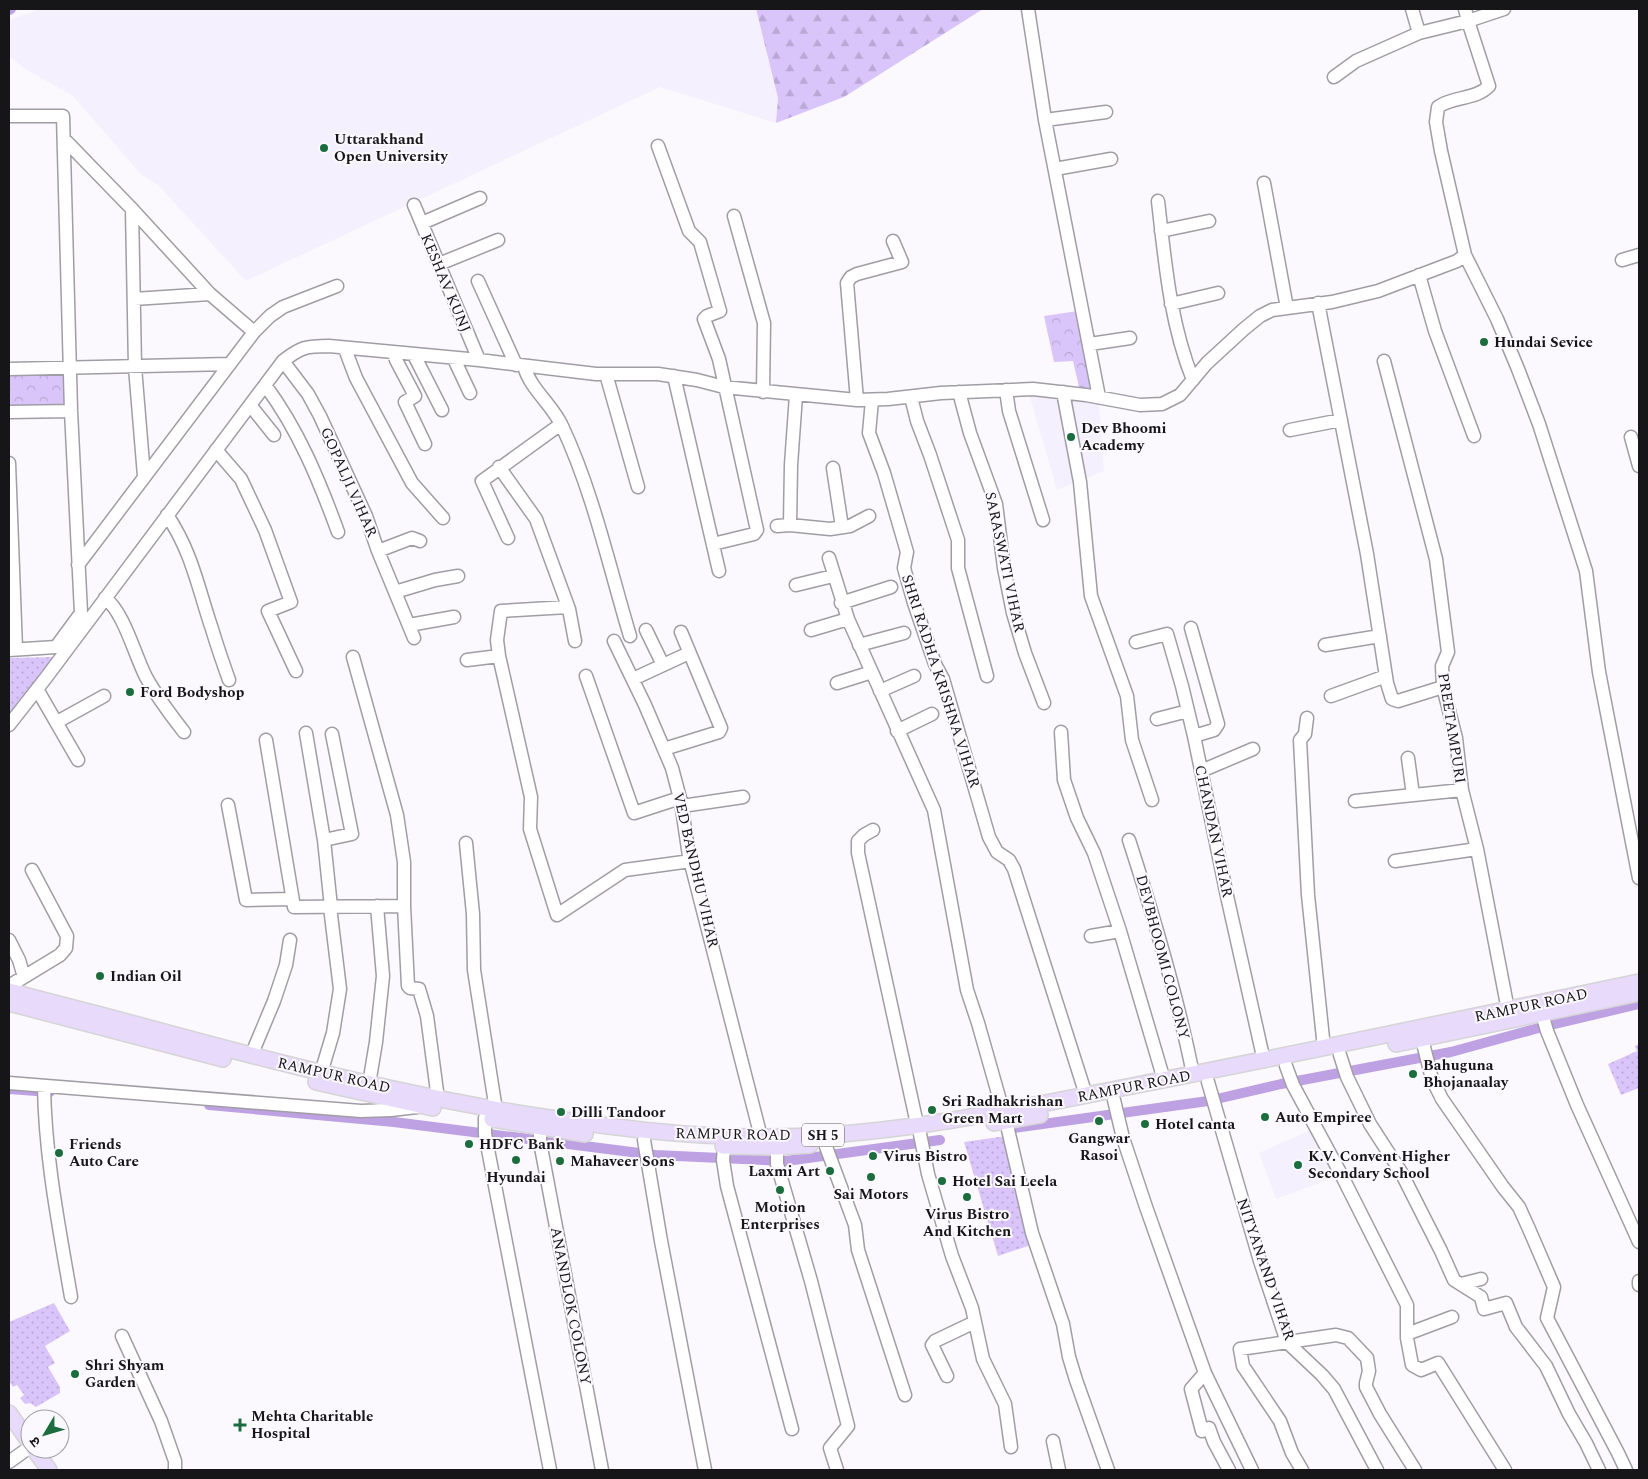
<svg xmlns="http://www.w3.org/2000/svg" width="1648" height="1479" viewBox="0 0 1648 1479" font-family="Spectral,'Noto Sans Devanagari',serif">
<defs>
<pattern id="grass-dots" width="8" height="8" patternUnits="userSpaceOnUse" patternTransform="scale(1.25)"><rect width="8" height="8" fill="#dac5fa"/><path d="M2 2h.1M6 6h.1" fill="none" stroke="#baa8d6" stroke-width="1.8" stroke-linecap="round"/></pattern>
<pattern id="forest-firs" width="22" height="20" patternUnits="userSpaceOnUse" patternTransform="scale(1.25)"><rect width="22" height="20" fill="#dac5fa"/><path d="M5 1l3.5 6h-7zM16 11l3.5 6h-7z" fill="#baa8d6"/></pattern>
<pattern id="park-crowns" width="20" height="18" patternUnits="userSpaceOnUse" patternTransform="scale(1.25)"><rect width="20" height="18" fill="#dac5fa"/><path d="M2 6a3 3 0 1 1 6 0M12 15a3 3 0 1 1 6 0" fill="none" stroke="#baa8d6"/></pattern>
</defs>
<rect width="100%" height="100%" fill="#fbf9fe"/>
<!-- built -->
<path fill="#f5f0fd" d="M 40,9 L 756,9 L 778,98 L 776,123 L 660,87 L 246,281 L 159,186 L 141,174 L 72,95 L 25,69 L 9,56 L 9,20 Z
M 1029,394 L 1099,402 L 1104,471 L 1057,490 Z
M 1313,1129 L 1339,1176 L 1276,1199 L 1259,1153 Z"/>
<!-- grass -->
<path fill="url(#grass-dots)" d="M 56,657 L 9,718 L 9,658 Z
M 1639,1044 L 1639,1088 L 1621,1095 L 1608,1064 L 1637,1051 L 1635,1046 Z
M 1006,1136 L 1031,1245 L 998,1256 L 964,1142 Z
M 54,1303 L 70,1331 L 45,1346 L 55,1363 L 48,1367 L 60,1387 L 60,1393 L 36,1407 L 30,1403 L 25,1404 L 20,1398 L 24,1395 L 17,1385 L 13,1387 L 9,1381 L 9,1322 Z"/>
<!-- forest -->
<path fill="url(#forest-firs)" d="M 756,9 L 983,9 L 844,97 L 776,123 L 778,98 Z"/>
<!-- park -->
<path fill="url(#park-crowns)" d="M 1078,311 L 1092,389 L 1079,387 L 1073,361 L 1054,362 L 1044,316 Z
M 66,374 L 67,406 L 9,408 L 9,376 Z"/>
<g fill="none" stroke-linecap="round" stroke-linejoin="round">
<!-- canal -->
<path stroke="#bda1e3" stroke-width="10" d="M 9,10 L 11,9
M 9,1089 L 50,1092
M 209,1105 L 394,1122 L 655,1155 L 786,1161 L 940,1140
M 1014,1128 L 1208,1101 L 1281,1084 L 1451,1052 L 1542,1027 L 1639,1004"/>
<defs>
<path id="minor" d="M 1028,9 L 1045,120 L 1099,397
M 1412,9 L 1419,33
M 1504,9 L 1468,21 L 1489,86 C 1476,100 1453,96 1438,107 L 1436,122 L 1441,151 L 1465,255 L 1497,319 L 1518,369 L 1539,424 L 1586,571 L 1599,672 L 1639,878
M 1334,77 L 1356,61 L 1419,33 L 1468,21 L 1465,9
M 9,116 L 63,116 L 71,411 L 81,613 L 56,647 L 9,650
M 1045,120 L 1106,112
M 65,140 L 132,209 L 210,294 L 254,332
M 658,146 L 689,231 L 700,242 L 720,311 L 707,316 L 704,319 L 719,359 L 757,530 L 754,534 L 713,544
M 1055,169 L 1111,159
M 1264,183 L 1287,308
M 1158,201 C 1165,262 1170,323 1193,380
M 414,205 L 479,360
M 132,209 L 135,367 L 144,476
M 734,216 L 764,323 L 763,392
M 422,223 L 480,198
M 1161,231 L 1209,221
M 1622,260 L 1639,255
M 439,264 L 498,240
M 1419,275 L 1435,331 L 1474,436
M 478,281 L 516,365
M 134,299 L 210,294
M 1318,303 L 1367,554 L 1387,683 L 1392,699 L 1398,701 L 1443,687
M 1171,304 L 1218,293
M 1090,344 L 1130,338
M 345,349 L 356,378 L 412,483 L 443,518
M 394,353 L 396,360 L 415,396 L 405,402 L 425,444
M 414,355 L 442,410
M 454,359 L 470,393
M 283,361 L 308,394 L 320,416 L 366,516 L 378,551 L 414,638
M 1384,361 L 1436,559 L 1448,652 L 1442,666 L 1443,687 L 1456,738 L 1462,790 L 1477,849 L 1508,1010
M 524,366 C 530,389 552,404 562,426 C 593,492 609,566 630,636
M 9,369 L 230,364
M 606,374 L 638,487
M 674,376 L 719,571
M 265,385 C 298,429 319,480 338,532
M 1006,390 L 1009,411 L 1043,520
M 959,392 L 970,433 L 996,504 L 1004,568 L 1013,613 L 1025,653 L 1044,703
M 1063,392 L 1080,482 L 1091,596 L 1127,696 L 1132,740 L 1152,800
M 796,395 L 791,465 L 790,525 L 830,529 L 850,526 L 869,516
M 911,397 L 917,421 L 930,455 L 958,540 L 958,568 L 987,676
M 857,400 L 847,283 L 851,277 L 857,274 L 902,262 L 893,241
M 872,400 L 869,433 L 884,473 L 907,552 L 904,568 L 914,603 L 935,664 L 943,679 L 989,837 L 997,852 L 1009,860 L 1014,869 L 1086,1095
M 250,405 L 274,435
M 9,412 L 71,411
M 1290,430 L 1341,420
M 1631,437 L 1639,466
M 216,450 L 241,479 L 265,530 L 291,602 L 268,611 L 296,671
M 9,463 L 16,649
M 499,467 L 536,519 L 569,609 L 575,641
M 833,468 L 842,527
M 167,515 C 192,552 198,588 212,629 C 217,646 223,663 229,680
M 777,526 L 790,525
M 508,538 L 482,481 L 561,424
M 378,551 L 412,538 L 420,541
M 829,558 L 848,619 L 934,810 L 967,990 L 978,1023 L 1003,1111
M 78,565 L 254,332 L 270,316 L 283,307 L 337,286
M 796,585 L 833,576
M 395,592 L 435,580 L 458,576
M 105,598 C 124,612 135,656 146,677 C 157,697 170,714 184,732
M 841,603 L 891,587
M 568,607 L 501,611 L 497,640 L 499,656 L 531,797 L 530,829 L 557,915 L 625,870 L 691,861
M 409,625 L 454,617
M 1191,628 L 1218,724 L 1214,730 L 1194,736
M 646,630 L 663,665
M 811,630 L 848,619
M 614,641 L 645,705 L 672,768 L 681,802 L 689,856 L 761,1137
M 1136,642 L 1167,634 L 1182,686 L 1194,736 L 1227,896 L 1264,1061
M 859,645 L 904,633
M 1325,645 L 1380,636
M 353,657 L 397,815 L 404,862 L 404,906
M 467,660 L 499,656
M 586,676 L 634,813 L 680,798
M 633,679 L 689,653
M 837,683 L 872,672
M 37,689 L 78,760
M 880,691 L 914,676
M 1331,696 L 1386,676
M 1307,718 L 1305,734 L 1300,740 L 1308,895 L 1324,1048
M 1157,719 L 1188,711
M 57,722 L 104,696
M 9,725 L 45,679 L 283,361 C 301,347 306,346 329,346 L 479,360 L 596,374 L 658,374 L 697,380 L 724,387 L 857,400 L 888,399 L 941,393 L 1033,389 L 1086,395 L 1140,405 L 1162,404 L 1180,395 L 1207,363 L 1244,329 L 1260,316 L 1272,310 L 1332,302 L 1378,291 L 1457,261 L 1465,255
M 897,731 L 932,714
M 1061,732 L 1064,780 L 1077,818 L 1094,853 L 1120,931 L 1164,1080
M 306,733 L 324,840 L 331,907
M 266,740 L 294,907 L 404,906 L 408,986 L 410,988 L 419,989 L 427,1016 L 438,1099
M 664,749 L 719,732 L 721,728 L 681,632
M 1408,758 L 1413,795
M 1201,771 L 1253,749
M 1355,801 L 1462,790
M 228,805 L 246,900 L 292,899
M 682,806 L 743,797
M 873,830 L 864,835 L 858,841 L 858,853 L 917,1124
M 324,840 L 352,834 L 332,734
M 1129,840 C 1154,917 1177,995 1193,1074
M 466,843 L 473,914 L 474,970 L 496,1110
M 1395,861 L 1477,849
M 1091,936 L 1120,931
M 9,940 L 19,960 L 24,977
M 9,986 L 60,955 L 66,948 L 67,936 L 32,870
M 1542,1014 L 1547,1031 L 1577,1105 L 1639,1242
M 1422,1039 L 1432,1079 L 1442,1099 L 1503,1187 L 1519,1207 L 1529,1229 L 1554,1287 L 1547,1318 L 1618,1453 L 1626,1470
M 1340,1055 L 1347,1077 L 1370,1124 L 1401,1172 L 1441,1251 L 1454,1280 L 1481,1297 L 1484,1309 L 1506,1303 L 1516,1327 L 1546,1366 L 1569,1414 L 1586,1443 L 1599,1470
M 251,1056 L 274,1001 L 286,965 L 290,940
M 1286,1066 L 1293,1085 L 1342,1176 L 1407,1305 L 1407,1338 L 1412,1365 L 1421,1370 L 1438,1363 L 1505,1470
M 321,1073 L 333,1033 L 340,989 L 330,907
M 1208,1082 L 1260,1261 L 1287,1342 L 1322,1375 L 1334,1389 L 1377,1470
M 9,1083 L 361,1111 L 391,1110 L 417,1107
M 369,1084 L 376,1042 L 383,976 L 377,906
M 44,1086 C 45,1157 59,1227 71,1297
M 1114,1100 L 1123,1138 L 1146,1207 L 1205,1373 L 1252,1470
M 485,1118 L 485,1134 L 550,1470
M 1006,1121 L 1032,1233 L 1063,1324 L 1069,1357 L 1076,1380 L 1108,1470
M 540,1127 L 540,1142 L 602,1470
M 920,1134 L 928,1174 L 952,1256 L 972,1308 L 983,1359 L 1005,1404 L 1011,1447
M 644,1140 L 661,1241 L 705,1470
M 825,1144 L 855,1225 L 858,1250 L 905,1395
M 724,1147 L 723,1160 L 727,1186 L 792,1429
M 777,1147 L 777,1164 L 811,1281 L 848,1426 L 830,1448 L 837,1470
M 1639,1281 L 1639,1285
M 1461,1284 L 1481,1279
M 1407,1334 L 1452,1317
M 122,1336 L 161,1421 L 175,1461 L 175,1470
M 1205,1373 L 1191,1389 L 1202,1431 L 1209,1428 L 1214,1442 L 1229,1470
M 947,1376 L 932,1345 L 935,1341 L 975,1322
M 1053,1441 L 1059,1470
M 9,1462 L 30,1447
M 1302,1470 L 1292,1453 L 1280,1421 L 1243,1366 L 1240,1349 L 1336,1335 L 1348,1338 L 1367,1358 L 1369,1371 L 1366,1383 L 1366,1387 L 1380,1414 L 1415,1470"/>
<path id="major" d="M 9,991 C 52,1003 95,1013 138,1025 C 270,1061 401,1095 536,1116 C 611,1127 685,1137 761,1137 C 885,1138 1011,1110 1132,1086 C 1302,1053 1470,1017 1639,982
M 9,1003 L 223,1059
M 1396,1044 L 1639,993
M 316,1082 L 433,1108
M 492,1119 L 585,1134
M 994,1123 L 1040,1115
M 723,1146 L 777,1147 L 810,1145
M 9,1413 L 30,1443
M 34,1449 L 49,1470"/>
</defs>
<!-- minor casing -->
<use href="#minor" stroke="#a09da5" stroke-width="15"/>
<!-- major casing -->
<use href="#major" stroke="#d5d5d5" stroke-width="18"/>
<!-- minor -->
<use href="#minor" stroke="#fff" stroke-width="12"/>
<!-- major -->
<use href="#major" stroke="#e7dafa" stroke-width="15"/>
</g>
<!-- markers -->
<g fill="#1c6d3e" stroke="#fbf9fe" stroke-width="2">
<circle cx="324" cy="148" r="5"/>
<circle cx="1484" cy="342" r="5"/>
<circle cx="1071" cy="437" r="5"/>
<circle cx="130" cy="692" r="5"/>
<circle cx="100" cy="976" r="5"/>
<circle cx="1413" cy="1074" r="5"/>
<circle cx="932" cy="1110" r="5"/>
<circle cx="561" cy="1112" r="5"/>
<circle cx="1265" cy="1117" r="5"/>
<circle cx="1099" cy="1121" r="5"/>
<circle cx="1145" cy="1124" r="5"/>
<circle cx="469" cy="1144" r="5"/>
<circle cx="59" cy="1153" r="5"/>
<circle cx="873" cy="1156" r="5"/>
<circle cx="516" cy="1160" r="5"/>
<circle cx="560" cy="1161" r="5"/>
<circle cx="1298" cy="1165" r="5"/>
<circle cx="830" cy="1171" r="5"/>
<circle cx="871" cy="1177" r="5"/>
<circle cx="942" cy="1181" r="5"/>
<circle cx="780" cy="1190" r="5"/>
<circle cx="967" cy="1197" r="5"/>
<circle cx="75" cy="1374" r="5"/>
<path d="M237.5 1417.5h5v5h5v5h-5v5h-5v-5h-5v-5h5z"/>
</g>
<g text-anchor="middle" stroke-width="4" stroke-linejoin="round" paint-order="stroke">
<!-- shield labels -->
<rect fill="#fbf9fe" stroke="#5b595d" stroke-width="1" x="802" y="1123.5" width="42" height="23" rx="4"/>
<g font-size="14" font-weight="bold" fill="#161518">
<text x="823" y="1140">SH 5</text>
</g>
<!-- poi labels -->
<g font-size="15" font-weight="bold" fill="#161518" stroke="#fbf9fe" text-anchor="start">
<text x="334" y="144">Uttarakhand<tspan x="334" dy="17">Open University</tspan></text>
<text x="1494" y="347">Hundai Sevice</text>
<text x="1081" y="433">Dev Bhoomi<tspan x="1081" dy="17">Academy</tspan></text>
<text x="140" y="697">Ford Bodyshop</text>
<text x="110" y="981">Indian Oil</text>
<text x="1423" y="1070">Bahuguna<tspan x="1423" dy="17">Bhojanaalay</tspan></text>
<text x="942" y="1106">Sri Radhakrishan<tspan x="942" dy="17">Green Mart</tspan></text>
<text x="571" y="1117">Dilli Tandoor</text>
<text x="1275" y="1122">Auto Empiree</text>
<text x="1155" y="1129">Hotel canta</text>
<text x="1099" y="1143" text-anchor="middle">Gangwar<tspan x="1099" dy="17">Rasoi</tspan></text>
<text x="69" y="1149">Friends<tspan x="69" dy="17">Auto Care</tspan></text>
<text x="479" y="1149">HDFC Bank</text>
<text x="883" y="1161">Virus Bistro</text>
<text x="1308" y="1161">K.V. Convent Higher<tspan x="1308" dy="17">Secondary School</tspan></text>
<text x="570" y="1166">Mahaveer Sons</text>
<text x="820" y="1176" text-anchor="end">Laxmi Art</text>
<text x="516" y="1182" text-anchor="middle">Hyundai</text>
<text x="952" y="1186">Hotel Sai Leela</text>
<text x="871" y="1199" text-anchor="middle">Sai Motors</text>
<text x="780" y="1212" text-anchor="middle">Motion<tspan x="780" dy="17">Enterprises</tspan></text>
<text x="967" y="1219" text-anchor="middle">Virus Bistro<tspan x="967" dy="17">And Kitchen</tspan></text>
<text x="85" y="1370">Shri Shyam<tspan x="85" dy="17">Garden</tspan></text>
<text x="251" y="1421">Mehta Charitable<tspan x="251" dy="17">Hospital</tspan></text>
</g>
<!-- street labels -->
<g font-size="15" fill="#161518" stroke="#fbf9fe">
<text transform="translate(446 283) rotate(67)" y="5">KESHAV KUNJ</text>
<text transform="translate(349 482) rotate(66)" y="5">GOPALJI VIHAR</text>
<text transform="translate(1005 562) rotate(78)" y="5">SARASWATI VIHAR</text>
<text transform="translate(941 681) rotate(72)" y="5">SHRI RADHA KRISHNA VIHAR</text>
<text transform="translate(1452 728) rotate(81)" y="5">PREETAMPURI</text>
<text transform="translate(1214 831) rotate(78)" y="5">CHANDAN VIHAR</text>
<text transform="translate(696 870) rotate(77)" y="5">VED BANDHU VIHAR</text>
<text transform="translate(1163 957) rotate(75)" y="5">DEVBHOOMI COLONY</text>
<text transform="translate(1531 1005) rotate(-12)" y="5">RAMPUR ROAD</text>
<text transform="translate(334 1075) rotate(13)" y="5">RAMPUR ROAD</text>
<text transform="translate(1134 1086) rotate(-11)" y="5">RAMPUR ROAD</text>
<text transform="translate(733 1134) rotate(1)" y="5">RAMPUR ROAD</text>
<text transform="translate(1266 1269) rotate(71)" y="5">NITYANAND VIHAR</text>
<text transform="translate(571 1306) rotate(79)" y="5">ANANDLOK COLONY</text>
</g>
</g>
<!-- border -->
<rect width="1648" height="1479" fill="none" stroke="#161518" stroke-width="20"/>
<!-- north arrow -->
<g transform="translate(45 1434) rotate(232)"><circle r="24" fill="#fbf9fe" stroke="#9f9ea2"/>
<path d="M0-4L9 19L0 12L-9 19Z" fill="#1c6d3e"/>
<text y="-8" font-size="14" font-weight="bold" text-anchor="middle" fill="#161518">उ</text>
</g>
</svg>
